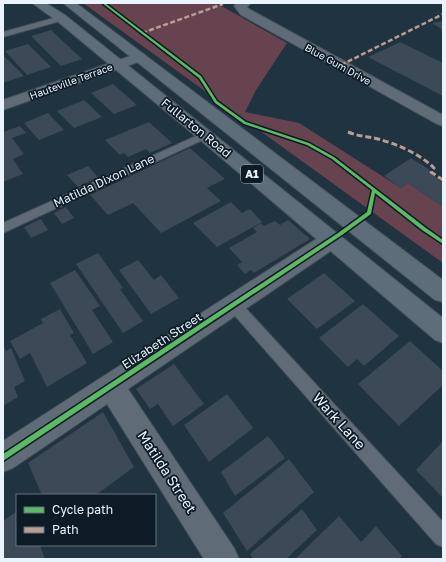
<svg xmlns="http://www.w3.org/2000/svg" width="446" height="562" viewBox="0 0 446 562" font-family="'Golos Text',sans-serif">
<rect width="100%" height="100%" fill="#203341"/>
<!-- green -->
<path fill="#66434e" d="M 83,3 L 216,3 L 287,43 L 256,90 L 245,112 L 299,123 L 401,188 L 408,183 L 443,207 L 443,263 Z"/>
<!-- building -->
<path fill="#3b4a56" d="M 443,21 L 443,30 L 432,23 Z
M 51,30 L 82,59 L 61,66 L 31,36 Z
M 400,42 L 443,63 L 443,96 L 368,57 Z
M 28,44 L 51,67 L 27,75 L 5,51 Z
M 3,55 L 24,76 L 3,83 Z
M 113,84 L 137,105 L 114,114 L 91,93 Z
M 84,100 L 102,117 L 74,128 L 57,111 Z
M 48,113 L 64,130 L 39,140 L 24,123 Z
M 149,122 L 172,143 L 150,153 L 146,149 L 128,157 L 124,153 L 120,155 L 105,140 Z
M 20,126 L 26,133 L 12,138 L 24,154 L 13,159 L 23,174 L 3,182 L 3,132 Z
M 190,148 L 225,179 L 207,188 L 221,201 L 161,233 L 133,203 L 108,215 L 90,195 Z
M 411,158 L 430,170 L 428,171 L 443,183 L 443,207 L 408,183 L 401,188 L 384,176 Z
M 88,166 L 98,177 L 78,187 L 67,175 Z
M 231,202 L 242,213 L 250,209 L 262,222 L 217,247 L 193,223 Z
M 66,207 L 74,218 L 62,224 L 54,213 Z
M 41,219 L 48,230 L 31,238 L 24,227 Z
M 288,220 L 310,239 L 254,273 L 251,270 L 245,274 L 237,265 L 242,262 L 229,248 L 257,232 L 253,228 L 261,223 L 264,226 L 275,221 L 280,225 Z
M 98,253 L 123,288 L 120,289 L 143,321 L 123,333 L 76,264 Z
M 138,260 L 154,280 L 161,275 L 179,298 L 151,314 L 119,270 Z
M 75,270 L 100,306 L 92,310 L 113,342 L 93,354 L 50,283 Z
M 324,273 L 355,301 L 317,329 L 287,299 Z
M 363,304 L 399,336 L 364,366 L 357,359 L 348,367 L 319,338 Z
M 60,309 L 74,333 L 70,335 L 87,363 L 47,387 L 30,353 L 20,359 L 10,341 L 43,323 L 41,319 Z
M 410,341 L 443,371 L 443,385 L 399,426 L 358,384 Z
M 3,344 L 6,351 L 11,348 L 25,381 L 14,387 L 18,397 L 3,406 Z
M 174,364 L 204,404 L 173,426 L 158,404 L 150,409 L 136,389 Z
M 227,394 L 253,428 L 209,462 L 184,425 Z
M 103,412 L 134,467 L 96,495 L 42,495 L 28,463 Z
M 268,436 L 285,458 L 235,496 L 221,472 Z
M 443,441 L 443,498 L 416,470 Z
M 289,459 L 314,492 L 247,551 L 223,513 Z
M 302,509 L 317,530 L 286,559 L 253,559 L 250,554 Z
M 17,511 L 17,545 L 40,545 L 45,559 L 3,559 L 3,521 Z
M 339,516 L 361,542 L 376,526 L 402,556 L 399,559 L 295,559 Z"/>
<g fill="none" stroke-linecap="round" stroke-linejoin="round">
<defs>
<path id="service" d="M 61,16 L 64,16 L 64,20 L 3,37 L 3,32 Z
M 205,132 L 209,133 L 210,135 L 209,137 L 3,233 L 3,223 Z
M 234,299 L 239,301 L 443,522 L 443,547 L 436,544 L 229,309 L 227,305 L 229,301 Z"/>
<path id="minor" d="M 237,3 L 251,3 L 247,7 L 249,9 L 443,115 L 443,126 L 437,124 L 241,15 L 234,6 Z
M 139,53 L 144,54 L 146,57 L 144,60 L 3,110 L 3,100 Z
M 331,232 L 338,234 L 341,240 L 338,246 L 128,389 L 234,548 L 239,559 L 204,559 L 107,404 L 13,468 L 3,472 L 3,441 L 324,234 Z"/>
<path id="primary" d="M 32,3 L 46,3 L 65,15 L 443,318 L 443,343 L 435,340 L 199,139 L 57,21 Z
M 63,3 L 76,3 L 443,280 L 443,302 L 435,300 Z"/>
</defs>
<!-- service casing -->
<use href="#service" stroke="#424e59" stroke-width="2"/>
<!-- minor casing -->
<use href="#minor" stroke="#424e59" stroke-width="2"/>
<!-- primary casing -->
<use href="#primary" stroke="#424e59" stroke-width="2"/>
<!-- service -->
<use href="#service" fill="#5f6c77" fill-rule="evenodd"/>
<!-- minor -->
<use href="#minor" fill="#5f6c77" fill-rule="evenodd"/>
<!-- primary -->
<use href="#primary" fill="#5d6d79" fill-rule="evenodd"/>
<!-- quiet-far1 -->
<path stroke="#b99d93" stroke-width="2.5" stroke-dasharray="5 2.5" stroke-linecap="butt" d="M 142,33 L 223,4
M 341,65 L 443,14"/>
<!-- quiet -->
<path stroke="#b99d93" stroke-width="3" stroke-dasharray="6 3" stroke-linecap="butt" d="M 348,132 C 360,137 367,136 378,139 C 397,144 420,154 434,168 L 431,172 L 443,180"/>
<defs>
<path id="cycleway" d="M 102,3 L 105,3 L 201,76 L 217,101 L 246,122 L 309,143 L 334,157 L 426,228 L 443,240 L 443,244 L 422,230 L 375,193 L 371,214 L 342,235 L 3,461 L 3,454 L 338,233 L 367,212 L 372,190 L 332,159 L 307,145 L 244,124 L 215,103 L 199,78 Z"/>
</defs>
<!-- cycleway casing -->
<use href="#cycleway" stroke="#0d1b26" stroke-width="3"/>
<!-- cycleway -->
<use href="#cycleway" fill="#5cba63" fill-rule="evenodd"/>
</g>
<g text-anchor="middle" stroke-width="3.5" stroke-linejoin="round" paint-order="stroke">
<!-- far-street labels -->
<g font-size="10" fill="#e9f4fe" stroke="#0d1b26">
<text transform="translate(338 64) rotate(29)" y="4">Blue Gum Drive</text>
<text transform="translate(71 81) rotate(-20)" y="4">Hauteville Terrace</text>
</g>
<!-- shield labels -->
<rect fill="#0d1b26" stroke="#a7b3bd" stroke-width="1" x="241" y="165" width="22" height="18" rx="3"/>
<g font-size="11" font-weight="bold" fill="#e9f4fe">
<text x="252" y="178">A1</text>
</g>
<!-- street labels -->
<g font-size="12" fill="#e9f4fe" stroke="#0d1b26">
<text transform="translate(196 128) rotate(39)" y="4">Fullarton Road</text>
<text transform="translate(104 181) rotate(-25)" y="4">Matilda Dixon Lane</text>
<text transform="translate(162 341) rotate(-33)" y="4">Elizabeth Street</text>
</g>
<!-- near-street labels -->
<g font-size="14" fill="#e9f4fe" stroke="#0d1b26">
<text transform="translate(339 421) rotate(48)" y="5">Wark Lane</text>
<text transform="translate(167 472) rotate(57)" y="5">Matilda Street</text>
</g>
</g>
<!-- border -->
<rect width="446" height="562" fill="none" stroke="#e9f4fe" stroke-width="8"/>
<!-- legend -->
<rect x="16" y="494" width="140" height="52" fill="#0d1b26" stroke="#65727c"/>
<rect x="24" y="507" width="20" height="6" fill="#5cba63" stroke="#65727c"/>
<text x="52" y="514" font-size="12" fill="#e9f4fe">Cycle path</text>
<rect x="24" y="527" width="20" height="6" fill="#b99d93" stroke="#65727c"/>
<text x="52" y="534" font-size="12" fill="#e9f4fe">Path</text>
</svg>
